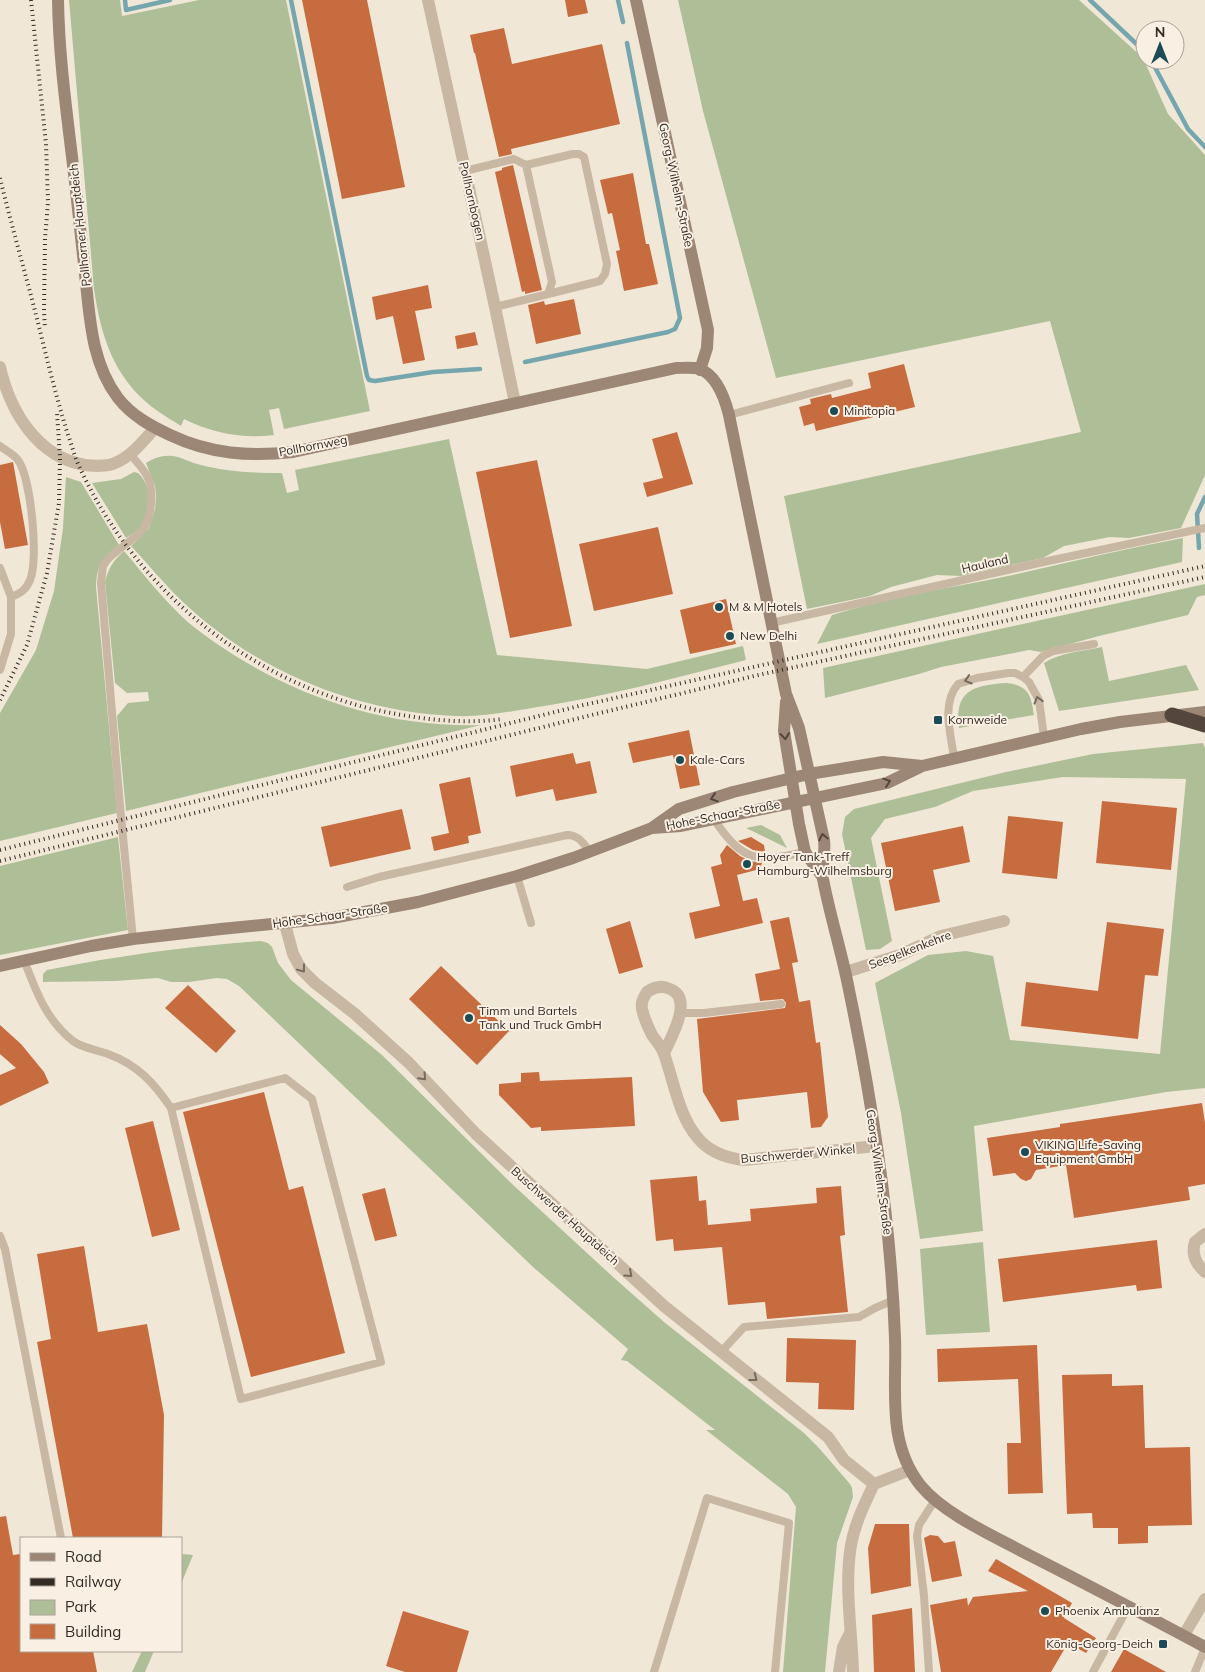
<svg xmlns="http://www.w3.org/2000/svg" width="1205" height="1672" viewBox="0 0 1205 1672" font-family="Mulish,sans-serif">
<rect width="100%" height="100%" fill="#f1e7d7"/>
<!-- green -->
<path fill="#aebf97" d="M 69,0 L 120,0 L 122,16 L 199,0 L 286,0 L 370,411 L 284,429 L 279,408 L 269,410 L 274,435 C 242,439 212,433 184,419 L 181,426 C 172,420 161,414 152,407 C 113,376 101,336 94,289 Z
M 678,0 L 1079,0 L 1143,58 L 1168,114 L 1205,155 L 1205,475 L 1181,528 L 1129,538 L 1110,537 L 1064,546 L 1043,558 L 961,576 L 937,575 L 891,587 L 870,596 L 807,609 L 784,496 L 1081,432 L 1050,321 L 776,378 L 703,111 Z
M 449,439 L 497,655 L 647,669 L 743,646 L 746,660 C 675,678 604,697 532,708 C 507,712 481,717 456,716 C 357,713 254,670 182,601 C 164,584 148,564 131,546 L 149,528 L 155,509 L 156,496 L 155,486 L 146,463 C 154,458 162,455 172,456 C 182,457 191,463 201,465 C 228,472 254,473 282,473 L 287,493 L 299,490 L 295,470 Z
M 134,472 L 138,473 C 153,485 151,515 139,529 C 136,532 130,535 126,538 L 92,483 L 121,479 Z
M 66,477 L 81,482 L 119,545 C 102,558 97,565 96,587 L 117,813 L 0,841 L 0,713 L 36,650 L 54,591 L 63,528 Z
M 1183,538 L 1182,562 L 817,644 L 832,615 C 889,597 949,588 1008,576 C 1066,563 1124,549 1183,538 Z
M 124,551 C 147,578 171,610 199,631 C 280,692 379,728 481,725 L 126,811 L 117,716 L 128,703 L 149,701 L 148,692 L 127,693 L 115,683 L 105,582 C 109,567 113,561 124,551 Z
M 1205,584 L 1205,595 L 1197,597 L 1188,615 L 1099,636 L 1041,652 L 1029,650 L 941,667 L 919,674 L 825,698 L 823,668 Z
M 1102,647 L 1109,681 L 1186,665 L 1199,690 L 1059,711 L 1044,663 C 1061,652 1083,651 1102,647 Z
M 1007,683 C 1029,686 1031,695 1034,715 L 959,728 C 954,690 974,685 1007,683 Z
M 1203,743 L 1205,748 L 1205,1088 L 1166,1092 L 974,1126 L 983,1231 L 920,1239 L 901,1113 L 875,983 L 928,955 L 966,951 L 993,956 L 1010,1040 L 1160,1054 L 1186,779 L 1063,777 L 973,791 L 935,807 L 885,819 L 871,838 L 892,941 L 880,949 L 866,950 L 842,834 L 845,817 L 854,809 L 1006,772 L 1093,754 Z
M 761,825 L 780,835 L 787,848 L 746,828 Z
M 118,837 L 128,930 L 0,955 L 0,866 Z
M 261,941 L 268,943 L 272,947 L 278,963 L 291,980 L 382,1055 L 511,1183 L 612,1276 L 664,1322 L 804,1433 L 819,1448 L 850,1484 L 852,1488 L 853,1497 L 837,1543 L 825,1672 L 783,1672 L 796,1507 L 788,1494 L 706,1430 L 715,1430 L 627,1361 L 621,1360 L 628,1349 L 533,1267 L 239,986 L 227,979 L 217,978 L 189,982 L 171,982 L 158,978 L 115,981 L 43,982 L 43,974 L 47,970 C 118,956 189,946 261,941 Z
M 983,1242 L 990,1332 L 926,1335 L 920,1249 Z
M 183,1554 L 193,1555 L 181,1584 L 181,1559 Z
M 142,1651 L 154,1651 L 145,1672 L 132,1672 Z"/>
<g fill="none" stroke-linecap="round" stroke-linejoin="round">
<!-- stream -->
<path stroke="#76a6ad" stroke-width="4.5" d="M 125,0 L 126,10 L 170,0
M 291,0 L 367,376 L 369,380 L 375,381 L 433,372 L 480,369
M 618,0 L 623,22
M 1090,0 L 1145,52
M 1151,60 L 1188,129 L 1205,147
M 525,362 L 668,332 L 675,329 L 680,318 L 627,43
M 1199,548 L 1197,514 L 1205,497"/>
</g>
<!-- building -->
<path fill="#c66c3f" d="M 302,0 L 367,0 L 405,187 L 342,199 Z
M 565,0 L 585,0 L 588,13 L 568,17 Z
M 504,28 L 512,64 L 602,44 L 620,124 L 511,149 L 512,154 L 499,157 L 475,53 L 474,53 L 470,35 Z
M 513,165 L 542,290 L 525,294 L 525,291 L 522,292 L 495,172 L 502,170 L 502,168 Z
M 633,173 L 646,244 L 649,244 L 658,284 L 624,291 L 616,251 L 620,250 L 612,213 L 608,214 L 600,180 Z
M 428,285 L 432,308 L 415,311 L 425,360 L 403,364 L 393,316 L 376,320 L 372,297 Z
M 574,299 L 581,334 L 536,344 L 528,305 L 544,301 L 545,305 Z
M 475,332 L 478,345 L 457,349 L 455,336 Z
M 904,364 L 915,407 L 816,431 L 814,423 L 804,426 L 799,407 L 811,404 L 810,399 L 831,394 L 832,398 L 871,388 L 868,373 Z
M 677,432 L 693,484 L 647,497 L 643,483 L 663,478 L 652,439 Z
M 537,460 L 572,626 L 510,638 L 476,472 Z
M 13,462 L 28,545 L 5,549 L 0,522 L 0,465 Z
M 658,527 L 673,594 L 594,611 L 579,544 Z
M 726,599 L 736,644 L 690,654 L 680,610 Z
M 689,730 L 700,785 L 680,789 L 673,755 L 633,763 L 628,743 Z
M 573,753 L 576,764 L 590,761 L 597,793 L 556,801 L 553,789 L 516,797 L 510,766 Z
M 470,777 L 481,833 L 468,836 L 469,843 L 434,851 L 431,837 L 449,833 L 439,784 Z
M 1102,801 L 1177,808 L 1171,870 L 1096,863 Z
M 402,809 L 411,849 L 330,867 L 321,827 Z
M 1008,816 L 1063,822 L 1057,879 L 1002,873 Z
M 963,826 L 970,862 L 933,870 L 940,902 L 895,911 L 881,843 Z
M 751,837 L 764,845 L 765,852 L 753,850 L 738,841 Z
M 727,845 L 740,856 L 750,861 L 762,863 L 760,869 L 737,875 L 743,901 L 757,898 L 763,923 L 695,939 L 689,913 L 720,906 L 711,867 L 722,864 L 720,855 Z
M 789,917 L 798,962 L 792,963 L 799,1002 L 810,1000 L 816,1043 L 820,1042 L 828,1117 L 821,1127 L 811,1128 L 807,1092 L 737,1100 L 739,1120 L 721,1122 L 703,1092 L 697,1019 L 785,1008 L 786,1003 L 783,999 L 760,1001 L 755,974 L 780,969 L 770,921 Z
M 630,921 L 643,967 L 619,974 L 606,929 Z
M 1107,922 L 1164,929 L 1158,976 L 1145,975 L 1138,1039 L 1021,1026 L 1026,982 L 1098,991 Z
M 441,966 L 509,1031 L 477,1065 L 409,999 Z
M 188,985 L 236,1031 L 216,1053 L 165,1008 Z
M 0,1025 L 21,1044 L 44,1072 L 49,1083 L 0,1106 L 0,1075 L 16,1068 L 0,1054 Z
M 539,1072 L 540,1081 L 632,1077 L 635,1126 L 541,1131 L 541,1127 L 531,1128 L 499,1095 L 499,1084 L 521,1082 L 521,1073 Z
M 264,1092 L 289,1190 L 303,1186 L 345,1353 L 251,1377 L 183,1112 Z
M 1202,1103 L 1205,1123 L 1205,1184 L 1188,1187 L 1190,1200 L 1074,1218 L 1066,1165 L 1036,1170 L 1031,1179 L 1026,1181 L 1021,1179 L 1015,1173 L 993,1176 L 987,1138 L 1060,1127 L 1060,1124 Z
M 153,1121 L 180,1230 L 152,1237 L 125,1128 Z
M 697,1176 L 699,1201 L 706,1200 L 708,1225 L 751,1221 L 750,1209 L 817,1203 L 816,1188 L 841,1186 L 845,1235 L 840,1236 L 848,1312 L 767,1319 L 765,1302 L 728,1305 L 722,1247 L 674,1251 L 673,1239 L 656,1241 L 650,1180 Z
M 385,1188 L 397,1236 L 375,1241 L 362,1194 Z
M 1157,1240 L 1162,1288 L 1137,1291 L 1136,1285 L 1003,1302 L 998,1259 Z
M 84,1246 L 98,1332 L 147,1324 L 164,1415 L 162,1538 L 73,1538 L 37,1342 L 51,1339 L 37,1254 Z
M 787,1338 L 856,1340 L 854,1410 L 818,1409 L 819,1383 L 786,1382 Z
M 1037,1345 L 1043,1493 L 1008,1494 L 1007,1443 L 1021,1443 L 1018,1379 L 938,1382 L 937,1349 Z
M 1112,1374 L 1112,1386 L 1143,1385 L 1145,1448 L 1190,1447 L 1192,1525 L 1148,1526 L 1148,1543 L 1118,1544 L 1118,1528 L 1093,1528 L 1092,1513 L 1067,1514 L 1062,1375 Z
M 6,1516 L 13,1555 L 21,1554 L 21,1651 L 93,1651 L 97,1672 L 0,1672 L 0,1517 Z
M 875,1524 L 909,1524 L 911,1586 L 871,1594 L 868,1548 Z
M 930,1535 L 938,1536 L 944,1543 L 955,1541 L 962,1576 L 932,1582 L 924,1538 Z
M 996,1559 L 1072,1603 L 1064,1618 L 1096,1638 L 1086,1653 L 1068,1643 L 1051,1672 L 941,1672 L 930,1605 L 967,1598 L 968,1606 L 973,1597 L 1028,1591 L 988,1571 Z
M 912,1608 L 915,1672 L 874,1672 L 872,1615 Z
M 403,1611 L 469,1631 L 457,1672 L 405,1672 L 386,1666 Z
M 1124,1649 L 1133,1654 L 1166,1672 L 1111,1672 Z"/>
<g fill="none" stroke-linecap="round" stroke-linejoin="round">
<!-- lane -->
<path stroke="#c8b7a3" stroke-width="8" d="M 526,165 L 573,154 L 579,154 L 584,157 L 607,264 L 605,274 L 600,281 L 548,294
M 465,171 L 514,159 L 526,165 L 552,282 L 548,294 L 495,307
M 729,415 L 849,383
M 0,446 C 5,450 14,454 18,460 C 31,478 39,560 30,580 C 26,590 21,593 11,597
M 130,454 C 136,461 143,468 147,476 C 154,488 152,518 143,529 C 132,541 118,549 107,560 L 103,566 L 101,583 L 120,806 L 133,939
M 0,568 L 11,597 L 11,634 L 0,670
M 771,623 L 1048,561 L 1205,528
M 1023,677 L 1043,656 L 1053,651 L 1094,644
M 954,758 C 951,734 941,704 958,684 L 977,678 L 1008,673 L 1015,673 L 1023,677 L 1029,682 L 1039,700 L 1044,737
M 713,818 C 743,862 755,863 805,852
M 517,876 L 531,923
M 347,887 L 379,877 L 567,835 C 579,835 583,843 590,852
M 24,960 C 36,991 46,1020 73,1041 C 82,1048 98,1050 108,1054 C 138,1065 154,1083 171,1108 L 241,1399 L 381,1362 L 312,1099 L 285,1078 L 171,1108
M 680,1013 L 704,1013 L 781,1004
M 0,1236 L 5,1249 L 61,1538
M 721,1352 L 744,1327 L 859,1317 L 875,1308 L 894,1300
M 654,1672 L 707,1498 L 789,1523 L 775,1672
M 929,1672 L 924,1596 L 917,1536 L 919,1525 L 935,1500
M 1093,1672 L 1128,1607
M 1195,1672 L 1205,1648"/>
<!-- street -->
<path stroke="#c8b7a3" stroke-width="12" d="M 428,0 L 495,307 L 515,403
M 0,367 C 10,411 37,457 85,465 C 95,466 106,467 115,463 C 132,456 143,441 155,428
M 285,924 L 293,954 L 301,969 L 315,983 L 355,1014 L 409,1063 L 476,1134 L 664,1306 L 828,1437 L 844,1460 L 874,1484
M 846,972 L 900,955 L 941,936 L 1004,921
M 664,1053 C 671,1038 694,998 670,989 C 662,985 654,987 647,992 C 643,998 641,1002 642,1009 C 644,1018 648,1027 652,1035 C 656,1041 662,1047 664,1054 C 674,1081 678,1114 697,1137 C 708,1151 726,1158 744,1160 L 876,1146
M 1205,1234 L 1195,1242 C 1191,1254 1196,1264 1205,1272
M 1184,1635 L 1205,1599
M 839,1672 L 843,1647 L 850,1633
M 853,1672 C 852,1630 844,1587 851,1545 C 855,1523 865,1503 874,1484 L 910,1470"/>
<!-- secondary -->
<path stroke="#9c8675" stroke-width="12" d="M 58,0 C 59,67 70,134 77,200 C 80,228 83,255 86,283 C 90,323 93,365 118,398 C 132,416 151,426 170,435 C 210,454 250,457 293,452 L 676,368 C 684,368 693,367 700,369 C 717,376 725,399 729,415 L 786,694 L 799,728 L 824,840 C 826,853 821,866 823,879 C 830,916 842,953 849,990 C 873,1105 891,1221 895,1338 C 897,1389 886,1443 921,1486 C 945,1515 996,1537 1029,1555 C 1088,1585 1147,1616 1205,1647
M 636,0 L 708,330 L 707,348 L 700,370
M 786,702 L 784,731 L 799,824 L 805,852 L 822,876
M 652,828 L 681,826 L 887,783 L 922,766 L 1081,729 L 1120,722 L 1205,712
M 0,966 L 91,946 L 133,939 L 221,929 L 332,918 L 418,902 L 517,876 L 573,858 L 652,828 L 679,809 L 733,792 L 809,774 L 883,762 L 922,766"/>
<!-- highway -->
<path stroke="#54463c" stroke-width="15" d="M 1172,715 L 1205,725"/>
<!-- rail -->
<path stroke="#332b25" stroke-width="4" stroke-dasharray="1 4" stroke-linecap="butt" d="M 31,0 L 46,144 L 48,202 L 45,239 L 44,312 L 45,329
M 0,178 C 13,232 29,285 42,339 C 50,371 58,403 68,435 C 72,445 74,456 79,466 C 133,584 238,673 364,707 C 409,718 457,725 503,719
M 0,700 L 27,645 L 47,573 L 59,503 L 60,457 L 57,413
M 0,850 L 579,706 L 1205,566
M 0,861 L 600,713 L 754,676 L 1205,577"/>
</g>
<!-- one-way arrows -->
<defs><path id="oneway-chevron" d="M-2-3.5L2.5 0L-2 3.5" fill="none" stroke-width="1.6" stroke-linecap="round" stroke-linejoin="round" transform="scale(1.25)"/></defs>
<g stroke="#766a5e">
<use href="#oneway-chevron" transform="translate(968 680) rotate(163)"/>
<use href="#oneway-chevron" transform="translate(1038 700) rotate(-106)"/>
<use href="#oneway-chevron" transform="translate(302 969) rotate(53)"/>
<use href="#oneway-chevron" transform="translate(423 1077) rotate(47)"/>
<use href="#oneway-chevron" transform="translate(629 1274) rotate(42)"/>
<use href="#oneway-chevron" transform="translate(754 1378) rotate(38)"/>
</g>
<g stroke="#52463d">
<use href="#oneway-chevron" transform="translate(785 736) rotate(84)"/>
<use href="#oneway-chevron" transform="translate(887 782) rotate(-19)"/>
<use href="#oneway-chevron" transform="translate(714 798) rotate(162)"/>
<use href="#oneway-chevron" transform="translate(823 837) rotate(-102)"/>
</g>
<!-- markers -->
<g fill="#1b4b54" stroke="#f9f0e3" stroke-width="2">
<circle cx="834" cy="411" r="5"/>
<circle cx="719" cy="607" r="5"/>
<circle cx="730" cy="636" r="5"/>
<rect x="933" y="715" width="10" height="10" rx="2.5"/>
<circle cx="680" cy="760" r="5"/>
<circle cx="747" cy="864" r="5"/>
<circle cx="469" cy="1018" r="5"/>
<circle cx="1025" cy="1152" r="5"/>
<circle cx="1045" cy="1611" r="5"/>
<rect x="1158" y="1639" width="10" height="10" rx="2.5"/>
</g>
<g text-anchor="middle" stroke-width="4" stroke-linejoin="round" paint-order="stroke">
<!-- street labels -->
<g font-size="12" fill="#332b25" stroke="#f9f0e3">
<text transform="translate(676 185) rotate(78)" y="4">Georg-Wilhelm-Straße</text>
<text transform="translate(472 201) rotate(77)" y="4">Pollhornbogen</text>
<text transform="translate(80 225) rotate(-96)" y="4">Pollhorner Hauptdeich</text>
<text transform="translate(313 446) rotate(-11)" y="4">Pollhornweg</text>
<text transform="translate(985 564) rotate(-13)" y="4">Hauland</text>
<text transform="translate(723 815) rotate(-11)" y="4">Hohe-Schaar-Straße</text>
<text transform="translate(330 916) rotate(-8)" y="4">Hohe-Schaar-Straße</text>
<text transform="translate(910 950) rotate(-21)" y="4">Seegelkenkehre</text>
<text transform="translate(798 1154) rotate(-5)" y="4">Buschwerder Winkel</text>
<text transform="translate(879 1172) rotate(82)" y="4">Georg-Wilhelm-Straße</text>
<text transform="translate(565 1216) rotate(42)" y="4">Buschwerder Hauptdeich</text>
</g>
<!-- poi labels -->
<g font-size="12" fill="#332b25" stroke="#f9f0e3" text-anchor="start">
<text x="844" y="415">Minitopia</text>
<text x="729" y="611">M &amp; M Hotels</text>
<text x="740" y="640">New Delhi</text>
<text x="948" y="724">Kornweide</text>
<text x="690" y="764">Kale-Cars</text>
<text x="757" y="861">Hoyer Tank-Treff<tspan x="757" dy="14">Hamburg-Wilhelmsburg</tspan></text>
<text x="479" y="1015">Timm und Bartels<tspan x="479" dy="14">Tank und Truck GmbH</tspan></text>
<text x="1035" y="1149">VIKING Life-Saving<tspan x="1035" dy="14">Equipment GmbH</tspan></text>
<text x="1055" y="1615">Phoenix Ambulanz</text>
<text x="1153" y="1648" text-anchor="end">König-Georg-Deich</text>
</g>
</g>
<!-- legend -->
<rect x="20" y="1537" width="162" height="115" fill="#f9f0e3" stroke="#aaa197"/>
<rect x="30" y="1553" width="25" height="8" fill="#9c8675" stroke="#aaa197"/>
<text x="65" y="1562" font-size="15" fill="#332b25">Road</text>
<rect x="30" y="1578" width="25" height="8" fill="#332b25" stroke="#aaa197"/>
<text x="65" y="1587" font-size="15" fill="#332b25">Railway</text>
<rect x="30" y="1600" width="25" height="15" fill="#aebf97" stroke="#aaa197"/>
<text x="65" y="1612" font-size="15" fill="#332b25">Park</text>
<rect x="30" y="1624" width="25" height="15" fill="#c66c3f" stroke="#aaa197"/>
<text x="65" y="1637" font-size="15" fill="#332b25">Building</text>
<!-- north arrow -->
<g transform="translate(1160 45)"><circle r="24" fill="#f9f0e3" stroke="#aaa197"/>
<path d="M0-4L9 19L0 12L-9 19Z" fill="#1b4b54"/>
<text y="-8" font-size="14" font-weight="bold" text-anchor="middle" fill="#332b25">N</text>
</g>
</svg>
